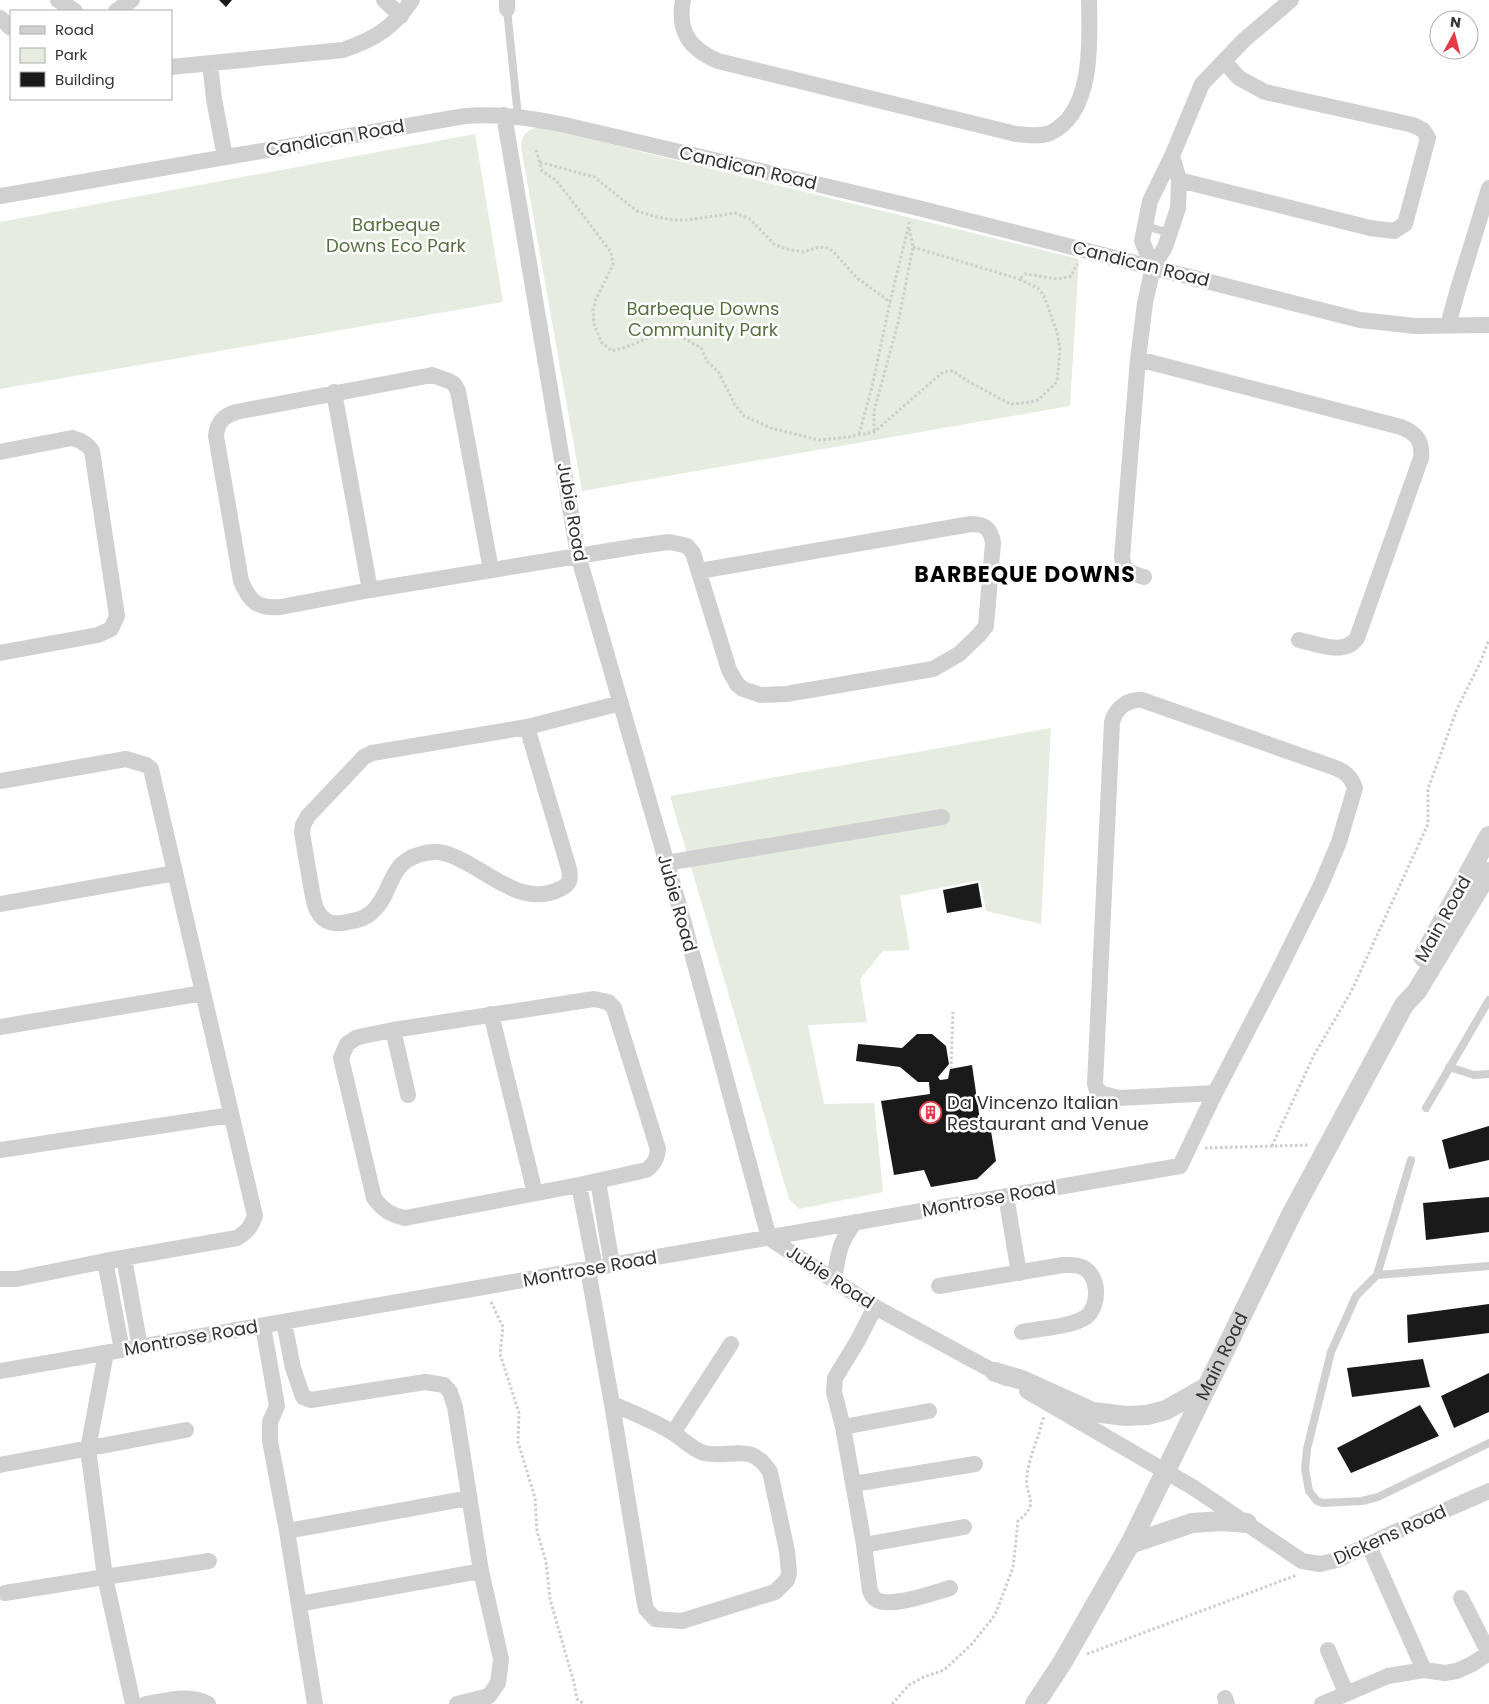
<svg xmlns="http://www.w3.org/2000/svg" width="1489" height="1704" viewBox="0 0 1489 1704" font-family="Poppins,sans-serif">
<rect width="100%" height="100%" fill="#fff"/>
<!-- green -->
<path fill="#e6ecdf" d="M 535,128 L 544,128 L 1079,259 L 1070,406 L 582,491 L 521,147 C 522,136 524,132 535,128 Z
M 475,134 L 503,302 L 0,389 L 0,222 Z
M 1051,728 L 1041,924 L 986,911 L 980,880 L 900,896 L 910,950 L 883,951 L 860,979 L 867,1022 L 808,1025 L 824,1104 L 874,1103 L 883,1192 L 799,1209 L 789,1199 L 670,796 Z"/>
<!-- building -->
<path fill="#1a1a1a" d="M 219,0 L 232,0 L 226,7 Z
M 978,883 L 982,907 L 947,913 L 943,890 Z
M 917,1034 L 932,1034 L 946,1046 L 949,1064 L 938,1077 L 940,1080 L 948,1079 L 950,1069 L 972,1065 L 981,1127 L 990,1125 L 996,1161 L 977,1179 L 931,1187 L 924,1170 L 894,1175 L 881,1101 L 930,1094 L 929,1082 L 918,1082 L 900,1067 L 856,1061 L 858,1044 L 902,1048 Z
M 1489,1126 L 1489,1160 L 1449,1169 L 1442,1140 Z
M 1489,1197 L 1489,1232 L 1426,1240 L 1423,1203 Z
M 1489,1304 L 1489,1333 L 1408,1343 L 1407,1315 Z
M 1423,1359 L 1430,1387 L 1352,1397 L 1347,1368 Z
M 1489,1373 L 1489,1412 L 1454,1428 L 1441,1396 Z
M 1420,1405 L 1439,1436 L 1351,1473 L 1337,1448 Z"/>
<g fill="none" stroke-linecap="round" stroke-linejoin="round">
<!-- path -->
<path stroke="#cdcdcd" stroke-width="3" stroke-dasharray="2.5 2.5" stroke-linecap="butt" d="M 536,150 L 542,171 L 557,181 L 611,252 L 613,265 L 596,299 L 593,310 L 594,324 L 601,342 L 612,351 L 632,345 L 650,337 L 669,332 L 682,337 L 701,348 L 707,361 L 719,373 L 735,405 L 744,416 L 771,428 L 819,440 L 848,437 L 874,432 L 943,372 L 953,371 L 966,380 L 1010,404 L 1025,403 L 1038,400 L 1057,382 L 1060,349 L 1057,332 L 1044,296 L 1038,288 L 1019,279 L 1025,274 L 1058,279 L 1071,276 L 1077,264
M 540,162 L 594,177 L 637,211 L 657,217 L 674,220 L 687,220 L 735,213 L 750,219 L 774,244 L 786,249 L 803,252 L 819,247 L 827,248 L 833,251 L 856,277 L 890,302 L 910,220
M 913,247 L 1019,279
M 874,431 L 874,411 L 898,323 L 913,247 L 909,227
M 859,434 L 872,387 L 890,302
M 951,1069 L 953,1012
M 1272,1146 L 1314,1055 L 1351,992 L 1428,824 L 1428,789 L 1457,709 L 1481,661 L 1489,639
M 1205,1148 L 1309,1145
M 491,1302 L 503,1327 L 500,1354 L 519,1413 L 518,1442 L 535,1498 L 537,1531 L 546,1562 L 550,1599 L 574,1683 L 577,1699 L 584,1704
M 1087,1654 L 1297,1575
M 892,1704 L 909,1685 L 924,1677 L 944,1670 L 972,1644 L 995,1615 L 1013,1568 L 1018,1521 C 1042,1502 1024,1497 1027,1476 C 1028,1464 1033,1451 1037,1439 C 1040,1432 1041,1424 1044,1417"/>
<!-- service -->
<path stroke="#d0d0d0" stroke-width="8" d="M 507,9 L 518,117
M 1145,226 L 1170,233
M 1449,1067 L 1474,1075 L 1489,1074
M 1426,1108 L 1489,1000
M 1411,1160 L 1377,1275 L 1356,1296 L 1331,1352 L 1307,1449 L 1305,1469 L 1309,1491 L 1317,1501 L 1323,1503 L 1362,1501 L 1378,1497 L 1489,1443
M 1377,1275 L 1489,1266"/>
<!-- minor -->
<path stroke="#d0d0d0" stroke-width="16" d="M 58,0 L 75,11
M 384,0 L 401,16
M 507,0 L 507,9
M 683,0 C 677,32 690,49 718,61 L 1016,134 C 1026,135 1040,137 1050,133 C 1094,113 1090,40 1089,0
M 116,11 L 132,0
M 0,18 L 11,28
M 210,64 L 214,99 L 225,157
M 171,67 L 343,50 C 375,39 393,28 412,0
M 504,115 L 578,555 L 682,916 L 769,1238 L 875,1307 L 1006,1378
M 1179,180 L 1370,228 L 1394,231 L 1405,224 L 1428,138 L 1423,130 L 1413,125 L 1265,92 L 1239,78 L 1224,61
M 0,196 L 465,116 C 499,113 532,118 565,125 L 914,207 L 1360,320 L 1416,326 L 1489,325
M 1153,267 L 1142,241 L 1150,201 L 1172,156 L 1202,84 L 1244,40 L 1291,0
M 1448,325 L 1458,289 L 1489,188
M 1138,359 L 1401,427 C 1417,433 1423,442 1421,458 L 1357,638 C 1345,656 1317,644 1299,640
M 334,392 L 370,590
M 0,452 L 72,438 C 80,440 87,443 92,451 L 117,616 L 111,629 L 98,635 L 0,653
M 491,570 L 458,391 L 454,384 L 449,381 L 432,375 L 236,412 C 223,416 217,423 216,436 L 241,581 C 250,602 257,609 281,607 L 370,590 L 639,546 L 669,542 L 679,544 L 687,546 L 693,553 L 729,670 L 737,684 L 743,689 L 761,695 L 786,694 L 933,669 L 959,654 L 979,635 L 986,626 L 993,543 C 991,529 985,524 971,524 L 699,571
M 1144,577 C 1131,573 1123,571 1122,557 L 1138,359 L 1145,303 L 1153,267 L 1165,247 L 1178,208 L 1179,180 L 1172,156
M 527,727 L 569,869 C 571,880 570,884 560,889 C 518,910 482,863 444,853 C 435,851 427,852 418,855 C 388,864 392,895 372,912 C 366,918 355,921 347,922 C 336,925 324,923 318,912 C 313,904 313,894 311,886 C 308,868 305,851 302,833 L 303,825 L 308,816 L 364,757 L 372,753 Z
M 527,727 L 621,703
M 0,781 L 126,759 L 146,765 L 151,769 L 255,1216 C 251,1227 247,1232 237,1238 L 105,1261 L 16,1279 L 0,1279
M 666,863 L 942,817
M 0,904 L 175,873
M 594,999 L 608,1002 L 614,1008 L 658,1149 C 657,1159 654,1165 646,1170 L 579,1185 L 405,1218 C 391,1215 383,1210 374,1198 L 341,1058 L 347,1044 L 356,1038 L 363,1036 L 393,1030 Z
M 491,1014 L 535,1193
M 0,1027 L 203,993
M 393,1030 L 408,1095
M 0,1150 L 231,1115
M 598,1181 L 612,1265
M 579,1185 L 595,1268
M 1006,1196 L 1019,1273
M 124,1258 L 140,1347
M 105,1261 L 122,1350
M 588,1270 L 612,1404 L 644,1599 L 646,1609 L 655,1619 L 682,1621 L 775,1592 L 787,1580 L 789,1573 L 787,1551 L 770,1472 C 751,1441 731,1459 704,1453 C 691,1449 683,1439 672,1432 C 653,1421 632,1412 612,1404
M 834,1279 C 839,1253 838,1244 855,1222
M 939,1286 L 1063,1265 C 1070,1265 1076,1264 1082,1267 C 1100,1275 1100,1306 1086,1317 C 1071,1327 1040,1328 1022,1332
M 875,1307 L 857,1342 L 835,1378 L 834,1392 L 843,1427 L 864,1545 L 870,1591 C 872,1595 873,1598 877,1600 C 892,1608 933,1593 950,1588
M 284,1322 L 293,1368 L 303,1397 L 311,1400 L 425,1382 L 444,1385 L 450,1392 L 455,1407 L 481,1571 L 501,1659 L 498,1683 L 489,1696 L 457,1704
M 263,1326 L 277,1406 L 270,1422 L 270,1441 L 287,1531 L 315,1704
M 0,1371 L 1180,1166 L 1215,1093 L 1277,974 L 1321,885 L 1339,842 L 1355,788 C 1351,776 1344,771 1333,767 L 1142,700 C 1127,699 1116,708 1112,722 L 1095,1084 L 1097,1090 L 1103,1094 L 1119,1098 L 1215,1093
M 1027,1391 L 1194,1488 L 1302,1561 L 1320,1564 L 1337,1560 L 1395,1532 L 1489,1491
M 843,1427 L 929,1411
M 673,1433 L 731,1344
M 0,1465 L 186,1430
M 853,1484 L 975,1464
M 287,1531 L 469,1498
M 864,1545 L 964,1527
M 1369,1546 L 1424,1670
M 5,1593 L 105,1577 L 88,1449 L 106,1353
M 1461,1598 L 1489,1653
M 299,1604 L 481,1571
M 1328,1650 L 1346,1693
M 1225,1698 L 1227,1704
M 133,1704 L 105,1577 L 209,1561
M 146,1704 C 165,1701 191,1693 208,1704
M 1322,1704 L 1388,1676 L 1424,1670 L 1445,1673 L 1457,1671 L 1472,1664 L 1489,1653"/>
<!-- tertiary -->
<g stroke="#d0d0d0" stroke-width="20">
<path d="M 1423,957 L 1489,836"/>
<path d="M 995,1372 L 1022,1380 L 1093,1412 L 1126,1416 L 1147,1415 L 1166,1410 L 1205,1388"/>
<path d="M 1130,1544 L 1192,1523 L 1222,1521 L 1247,1523"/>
<path id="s1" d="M 1035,1704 L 1062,1663 L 1130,1544 L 1292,1213 L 1404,1005 L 1417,991 L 1489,872"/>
</g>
</g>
<!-- icons -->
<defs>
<symbol id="building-ring" viewBox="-11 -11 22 22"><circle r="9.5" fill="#fff" stroke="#e63946" stroke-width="1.5"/><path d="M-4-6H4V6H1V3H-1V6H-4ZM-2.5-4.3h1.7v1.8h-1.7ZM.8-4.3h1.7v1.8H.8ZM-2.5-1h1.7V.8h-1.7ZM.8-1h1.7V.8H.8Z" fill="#e63946"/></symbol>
</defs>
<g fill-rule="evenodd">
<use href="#building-ring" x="918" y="1100" width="25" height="25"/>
</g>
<g text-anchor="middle" stroke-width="5" stroke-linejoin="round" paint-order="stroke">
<!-- street labels -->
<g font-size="18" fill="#333" stroke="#fff">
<text transform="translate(335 138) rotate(-10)" y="6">Candican Road</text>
<text transform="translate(748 168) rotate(13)" y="6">Candican Road</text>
<text transform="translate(1141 264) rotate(14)" y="6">Candican Road</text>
<text transform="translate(572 512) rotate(80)" y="6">Jubie Road</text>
<text transform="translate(677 903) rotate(74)" y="6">Jubie Road</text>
<text transform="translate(1443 919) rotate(-61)" y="6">Main Road</text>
<text transform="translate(989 1199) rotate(-10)" y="6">Montrose Road</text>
<text transform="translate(590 1269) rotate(-10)" y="6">Montrose Road</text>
<text transform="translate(830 1277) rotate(33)" y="6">Jubie Road</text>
<text transform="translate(191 1338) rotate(-10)" y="6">Montrose Road</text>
<text dy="6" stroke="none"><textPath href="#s1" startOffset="395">Main Road</textPath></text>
<text transform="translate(1390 1535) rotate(-24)" y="6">Dickens Road</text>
</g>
<!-- park labels -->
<g font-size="18" fill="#56703f" stroke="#fff">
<text x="396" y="231">Barbeque<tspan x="396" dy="21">Downs Eco Park</tspan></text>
<text x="703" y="315">Barbeque Downs<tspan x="703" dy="21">Community Park</tspan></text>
</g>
<!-- poi labels -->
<g font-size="18" fill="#333" stroke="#fff" text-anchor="start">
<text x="947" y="1109">Da Vincenzo Italian<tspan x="947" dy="21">Restaurant and Venue</tspan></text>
</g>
<!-- district labels -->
<g font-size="22" font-weight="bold" letter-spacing="1" fill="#000" stroke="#fff">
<text x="1025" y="582">BARBEQUE DOWNS</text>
</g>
</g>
<!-- legend -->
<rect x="10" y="10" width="162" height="90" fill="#ffffff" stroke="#adadad"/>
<rect x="20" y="26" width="25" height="8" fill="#d0d0d0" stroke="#adadad"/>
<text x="55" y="35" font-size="15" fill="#333333">Road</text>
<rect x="20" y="48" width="25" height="15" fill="#e6ecdf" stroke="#adadad"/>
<text x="55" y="60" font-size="15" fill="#333333">Park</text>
<rect x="20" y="72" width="25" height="15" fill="#1a1a1a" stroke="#adadad"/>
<text x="55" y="85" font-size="15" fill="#333333">Building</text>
<!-- north arrow -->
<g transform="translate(1454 35) rotate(7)"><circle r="24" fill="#ffffff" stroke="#adadad"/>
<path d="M0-4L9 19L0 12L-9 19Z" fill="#e63946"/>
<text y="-8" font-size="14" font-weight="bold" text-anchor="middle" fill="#333333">N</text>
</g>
</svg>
